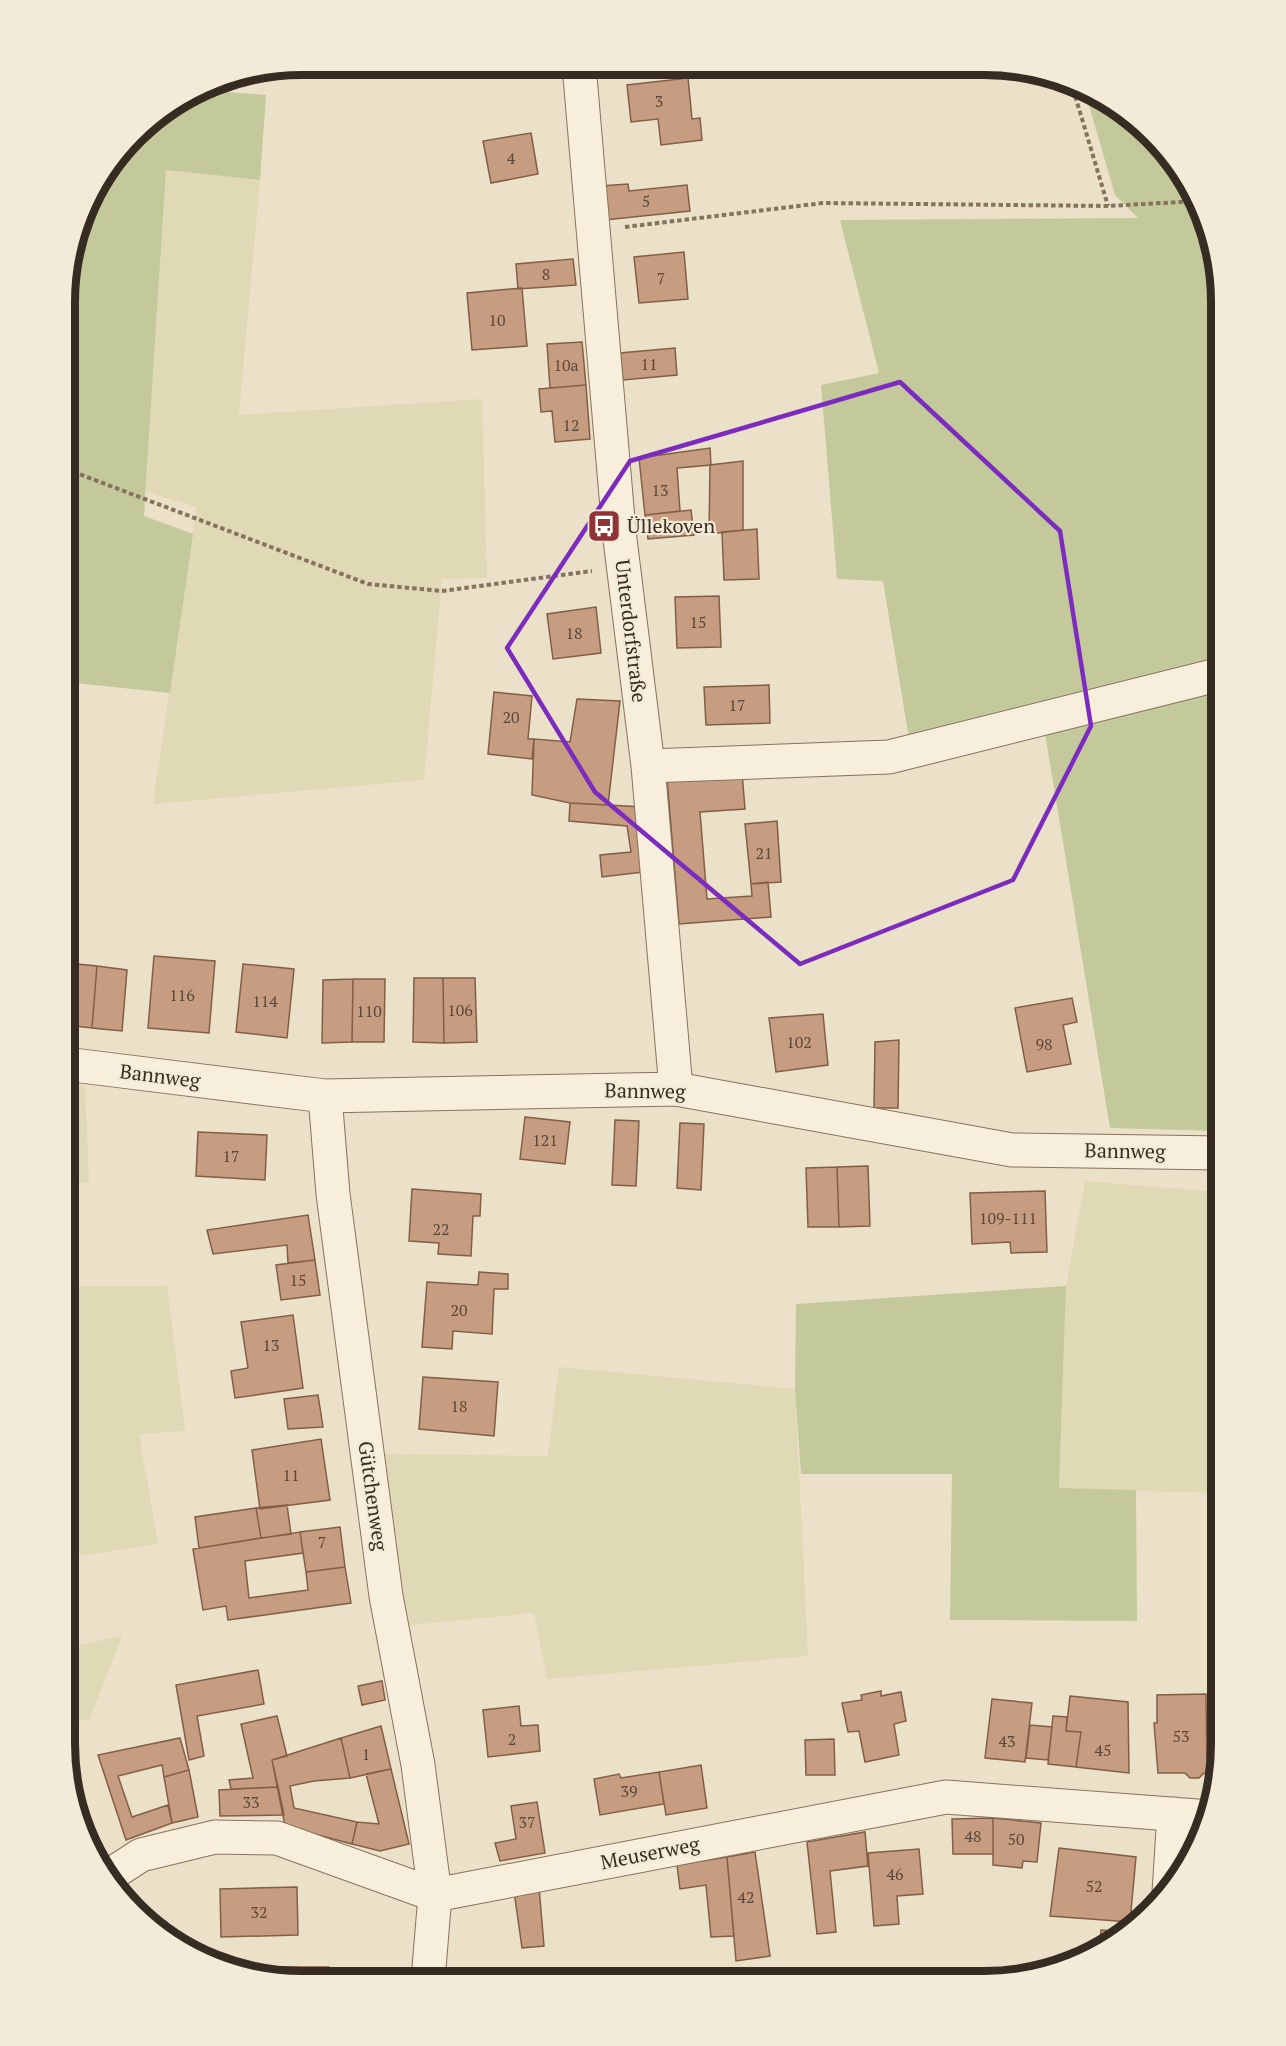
<svg xmlns="http://www.w3.org/2000/svg" width="1286" height="2046" viewBox="0 0 1286 2046" font-family="'PT Serif',serif">
<rect width="100%" height="100%" fill="#ebe0c8"/>
<!-- farmland -->
<path fill="#e0d9b6" d="M 166,170 L 260,180 L 239,415 L 482,399 L 487,578 L 442,579 L 424,780 L 153,804 L 196,507 L 146,492 Z
M 65,1083 L 85,1085 L 89,1183 L 65,1182 Z
M 1085,1181 L 1221,1192 L 1221,1493 L 1059,1489 L 1066,1286 Z
M 65,1286 L 167,1286 L 185,1431 L 139,1434 L 158,1544 L 65,1558 Z
M 559,1367 L 795,1389 L 808,1656 L 547,1679 L 534,1613 L 400,1626 L 384,1454 L 548,1456 Z
M 122,1636 L 90,1719 L 65,1722 L 65,1648 Z"/>
<!-- green -->
<path fill="#c4c99c" d="M 1084,88 L 1129,114 L 1173,158 L 1204,212 L 1221,302 L 1221,1131 L 1110,1128 L 1044,727 L 910,745 L 883,581 L 837,579 L 821,385 L 879,373 L 840,220 L 1138,218 L 1115,195 Z
M 199,90 L 266,95 L 260,180 L 166,170 L 144,516 L 193,534 L 170,693 L 66,682 L 66,272 L 89,197 L 145,124 Z
M 1066,1286 L 1059,1488 L 1136,1490 L 1137,1621 L 950,1620 L 952,1474 L 801,1474 L 795,1389 L 796,1304 Z"/>
<!-- building -->
<path fill="#c69d81" stroke="#835e46" stroke-width="1.5" d="M 688,78 L 692,119 L 700,118 L 702,140 L 661,145 L 658,119 L 631,122 L 627,85 Z
M 531,133 L 538,174 L 491,183 L 483,141 Z
M 628,184 L 629,191 L 687,185 L 690,211 L 605,220 L 601,186 Z
M 684,252 L 688,299 L 639,303 L 634,257 Z
M 573,259 L 576,285 L 518,289 L 516,264 Z
M 522,288 L 527,346 L 472,350 L 467,293 Z
M 582,342 L 586,385 L 550,388 L 547,344 Z
M 675,348 L 677,375 L 623,380 L 620,353 Z
M 586,385 L 590,439 L 555,442 L 552,411 L 541,412 L 539,389 Z
M 710,448 L 711,465 L 677,468 L 680,511 L 645,515 L 639,458 Z
M 743,461 L 743,530 L 709,534 L 710,465 Z
M 691,510 L 694,535 L 648,539 L 645,515 Z
M 757,529 L 759,579 L 724,580 L 722,532 Z
M 719,596 L 721,647 L 677,648 L 675,597 Z
M 596,607 L 601,653 L 553,659 L 547,614 Z
M 769,685 L 770,723 L 706,725 L 704,687 Z
M 494,692 L 532,696 L 528,739 L 534,739 L 532,759 L 488,754 Z
M 577,699 L 620,701 L 608,805 L 570,803 L 532,795 L 534,739 L 570,742 Z
M 742,772 L 745,809 L 700,812 L 707,899 L 752,896 L 751,884 L 768,882 L 771,917 L 679,924 L 667,778 Z
M 570,803 L 644,807 L 651,871 L 602,877 L 600,855 L 631,852 L 627,826 L 569,821 Z
M 777,821 L 781,882 L 751,884 L 745,824 Z
M 154,956 L 215,961 L 209,1033 L 148,1028 Z
M 67,963 L 97,966 L 92,1028 L 65,1025 Z
M 243,964 L 294,969 L 287,1038 L 236,1032 Z
M 97,966 L 127,970 L 122,1031 L 92,1028 Z
M 414,978 L 443,978 L 444,1043 L 413,1042 Z
M 443,978 L 475,978 L 477,1042 L 444,1043 Z
M 353,979 L 385,979 L 384,1042 L 352,1042 Z
M 353,979 L 352,1042 L 322,1043 L 323,980 Z
M 1072,998 L 1077,1022 L 1063,1025 L 1071,1064 L 1027,1072 L 1015,1008 Z
M 823,1014 L 828,1065 L 776,1072 L 769,1018 Z
M 899,1040 L 898,1108 L 874,1108 L 875,1042 Z
M 525,1117 L 570,1122 L 565,1164 L 520,1159 Z
M 615,1120 L 639,1121 L 636,1186 L 612,1185 Z
M 680,1123 L 704,1124 L 701,1190 L 677,1188 Z
M 198,1132 L 267,1135 L 265,1180 L 196,1176 Z
M 868,1166 L 870,1226 L 839,1227 L 837,1167 Z
M 837,1167 L 839,1227 L 808,1227 L 806,1168 Z
M 412,1189 L 481,1194 L 480,1216 L 473,1216 L 471,1256 L 438,1254 L 439,1243 L 409,1241 Z
M 1045,1191 L 1047,1252 L 1011,1253 L 1010,1242 L 972,1244 L 970,1193 Z
M 308,1215 L 315,1260 L 288,1263 L 287,1245 L 213,1254 L 207,1230 Z
M 315,1260 L 320,1295 L 281,1300 L 276,1265 Z
M 479,1272 L 508,1274 L 508,1289 L 494,1289 L 492,1334 L 453,1331 L 452,1349 L 422,1347 L 427,1282 L 478,1285 Z
M 293,1315 L 303,1388 L 235,1398 L 231,1371 L 248,1368 L 241,1322 Z
M 423,1377 L 498,1382 L 494,1436 L 419,1429 Z
M 318,1395 L 323,1427 L 288,1429 L 284,1399 Z
M 321,1439 L 330,1500 L 260,1509 L 252,1450 Z
M 287,1505 L 291,1534 L 261,1538 L 256,1508 Z
M 256,1508 L 261,1538 L 199,1548 L 195,1517 Z
M 340,1527 L 345,1567 L 306,1572 L 300,1532 Z
M 300,1532 L 303,1553 L 245,1561 L 249,1598 L 308,1590 L 306,1572 L 345,1567 L 351,1603 L 228,1620 L 226,1606 L 203,1610 L 193,1549 Z
M 258,1670 L 264,1704 L 197,1716 L 204,1756 L 189,1760 L 176,1685 Z
M 382,1681 L 385,1700 L 362,1705 L 358,1686 Z
M 881,1691 L 881,1696 L 901,1692 L 906,1721 L 894,1724 L 899,1755 L 865,1762 L 859,1731 L 848,1732 L 842,1703 L 862,1700 L 861,1695 Z
M 1206,1694 L 1207,1773 L 1204,1773 L 1199,1778 L 1190,1778 L 1185,1773 L 1158,1773 L 1154,1723 L 1157,1723 L 1157,1695 Z
M 1070,1696 L 1128,1702 L 1129,1773 L 1076,1767 L 1081,1732 L 1066,1731 Z
M 992,1699 L 1032,1703 L 1025,1762 L 985,1758 Z
M 519,1706 L 521,1726 L 538,1725 L 540,1751 L 488,1757 L 483,1710 Z
M 277,1716 L 287,1756 L 272,1760 L 278,1787 L 231,1789 L 229,1780 L 253,1778 L 241,1724 Z
M 1053,1716 L 1067,1717 L 1066,1731 L 1081,1732 L 1076,1767 L 1048,1764 Z
M 1030,1725 L 1052,1727 L 1048,1760 L 1026,1758 Z
M 381,1726 L 391,1769 L 350,1778 L 341,1738 Z
M 180,1738 L 189,1770 L 164,1777 L 162,1765 L 118,1776 L 132,1817 L 168,1805 L 172,1823 L 126,1840 L 98,1755 Z
M 341,1738 L 350,1778 L 314,1781 L 290,1786 L 294,1808 L 357,1822 L 352,1844 L 285,1826 L 272,1760 Z
M 834,1739 L 835,1775 L 806,1775 L 805,1740 Z
M 701,1765 L 707,1808 L 666,1815 L 659,1772 Z
M 391,1769 L 409,1844 L 380,1851 L 352,1844 L 357,1822 L 379,1824 L 366,1774 Z
M 189,1770 L 198,1817 L 172,1823 L 164,1777 Z
M 659,1772 L 664,1804 L 600,1815 L 594,1779 L 619,1774 L 621,1778 Z
M 278,1787 L 284,1815 L 220,1816 L 219,1790 Z
M 537,1802 L 545,1853 L 500,1861 L 495,1843 L 516,1839 L 511,1806 Z
M 993,1818 L 993,1854 L 953,1854 L 952,1819 Z
M 993,1818 L 1041,1823 L 1037,1862 L 1023,1861 L 1022,1868 L 993,1865 Z
M 865,1832 L 868,1866 L 830,1871 L 836,1932 L 817,1934 L 807,1842 Z
M 1059,1848 L 1136,1857 L 1130,1922 L 1050,1916 Z
M 919,1849 L 923,1894 L 897,1896 L 899,1924 L 874,1926 L 868,1853 Z
M 755,1852 L 770,1956 L 736,1961 L 727,1857 Z
M 727,1857 L 734,1936 L 711,1937 L 706,1885 L 680,1889 L 677,1865 Z
M 297,1887 L 298,1935 L 221,1937 L 220,1889 Z
M 539,1887 L 544,1946 L 522,1948 L 514,1891 Z
M 1101,1930 L 1129,1932 L 1099,1950 Z
M 273,1967 L 329,1967 L 330,1980 L 273,1980 Z"/>
<g fill="none" stroke-linecap="round" stroke-linejoin="round">
<defs>
<path id="minor" d="M 579,65 L 619,531 L 648,766 L 676,1089
M 648,766 L 889,757 L 1221,674
M 65,1064 L 325,1096 L 676,1089 L 1012,1150 L 1221,1153
M 325,1096 L 333,1194 L 386,1596 L 418,1765 L 435,1895 L 428,1980
M 107,1877 L 141,1855 L 215,1837 L 277,1838 L 435,1895 L 946,1797 L 1210,1817
M 1169,1892 L 1174,1814"/>
</defs>
<!-- minor casing -->
<use href="#minor" stroke="#86735e" stroke-width="35"/>
<!-- path -->
<path stroke="#86735e" stroke-width="4" stroke-dasharray="4.5 3" stroke-linecap="butt" d="M 1071,82 L 1108,206
M 625,227 L 823,203 L 1108,206 L 1197,201
M 66,469 L 368,584 L 442,591 L 592,571"/>
<!-- minor -->
<use href="#minor" stroke="#f7eedb" stroke-width="33"/>
</g>
<!-- marked area -->
<path fill="none" stroke="#7b2cbf" stroke-width="4.5" stroke-linejoin="round" d="M 900,382 L 1060,531 L 1091,726 L 1013,880 L 800,964 L 595,792 L 507,648 L 630,461 Z"/>
<!-- icons -->
<defs>
<symbol id="bus-square" viewBox="-11 -11 22 22"><rect x="-9" y="-9" width="18" height="18" rx="4" fill="#903334" stroke="#f3ebd7"/><path d="M-5-6H5V4H4V6H2V4H-2V6H-4V4H-5ZM-3.5-4V0h7V-4ZM-3.5 1.2v1.5H-2V1.2ZM2 1.2v1.5H3.5V1.2Z" fill="#fff"/></symbol>
</defs>
<g fill-rule="evenodd">
<use href="#bus-square" x="585" y="507" width="38" height="38"/>
</g>
<g text-anchor="middle" stroke-width="4.5" stroke-linejoin="round" paint-order="stroke">
<!-- number labels -->
<g font-size="16" fill="#5b4839">
<text x="659" y="107">3</text>
<text x="511" y="164">4</text>
<text x="646" y="207">5</text>
<text x="546" y="280">8</text>
<text x="661" y="284">7</text>
<text x="497" y="326">10</text>
<text x="649" y="370">11</text>
<text x="566" y="371">10a</text>
<text x="571" y="431">12</text>
<text x="660" y="496">13</text>
<text x="698" y="628">15</text>
<text x="574" y="639">18</text>
<text x="737" y="711">17</text>
<text x="511" y="723">20</text>
<text x="764" y="859">21</text>
<text x="182" y="1001">116</text>
<text x="265" y="1007">114</text>
<text x="460" y="1016">106</text>
<text x="369" y="1017">110</text>
<text x="799" y="1048">102</text>
<text x="1044" y="1050">98</text>
<text x="545" y="1146">121</text>
<text x="231" y="1162">17</text>
<text x="1008" y="1224">109-111</text>
<text x="441" y="1235">22</text>
<text x="298" y="1286">15</text>
<text x="459" y="1316">20</text>
<text x="271" y="1351">13</text>
<text x="459" y="1412">18</text>
<text x="291" y="1481">11</text>
<text x="322" y="1548">7</text>
<text x="1181" y="1742">53</text>
<text x="512" y="1745">2</text>
<text x="1007" y="1747">43</text>
<text x="1103" y="1756">45</text>
<text x="366" y="1760">1</text>
<text x="629" y="1797">39</text>
<text x="251" y="1808">33</text>
<text x="527" y="1828">37</text>
<text x="973" y="1842">48</text>
<text x="1016" y="1845">50</text>
<text x="895" y="1880">46</text>
<text x="1094" y="1892">52</text>
<text x="746" y="1903">42</text>
<text x="259" y="1918">32</text>
</g>
<!-- poi labels -->
<g font-size="20" fill="#372c21" stroke="#f3ebd7" text-anchor="start">
<text x="627" y="533">Üllekoven</text>
</g>
<!-- street labels -->
<g font-size="20" fill="#372c21" stroke="#f3ebd7">
<text transform="translate(631 631) rotate(83)" y="7">Unterdorfstraße</text>
<text transform="translate(160 1076) rotate(7)" y="7">Bannweg</text>
<text transform="translate(645 1091) rotate(1)" y="7">Bannweg</text>
<text transform="translate(1125 1151) rotate(1)" y="7">Bannweg</text>
<text transform="translate(373 1496) rotate(82)" y="7">Gütchenweg</text>
<text transform="translate(650 1853) rotate(-11)" y="7">Meuserweg</text>
</g>
</g>
<!-- crop -->
<path d="M0 0H1286V2046H0ZM302 75H984A227 227 0 0 1 1211 302V1744A227 227 0 0 1 984 1971H302A227 227 0 0 1 75 1744V302A227 227 0 0 1 302 75Z" fill="#f3ebd7" fill-rule="evenodd"/>
<path fill="none" stroke="#372c21" stroke-width="8" d="M302 75H984A227 227 0 0 1 1211 302V1744A227 227 0 0 1 984 1971H302A227 227 0 0 1 75 1744V302A227 227 0 0 1 302 75Z"/>
</svg>
